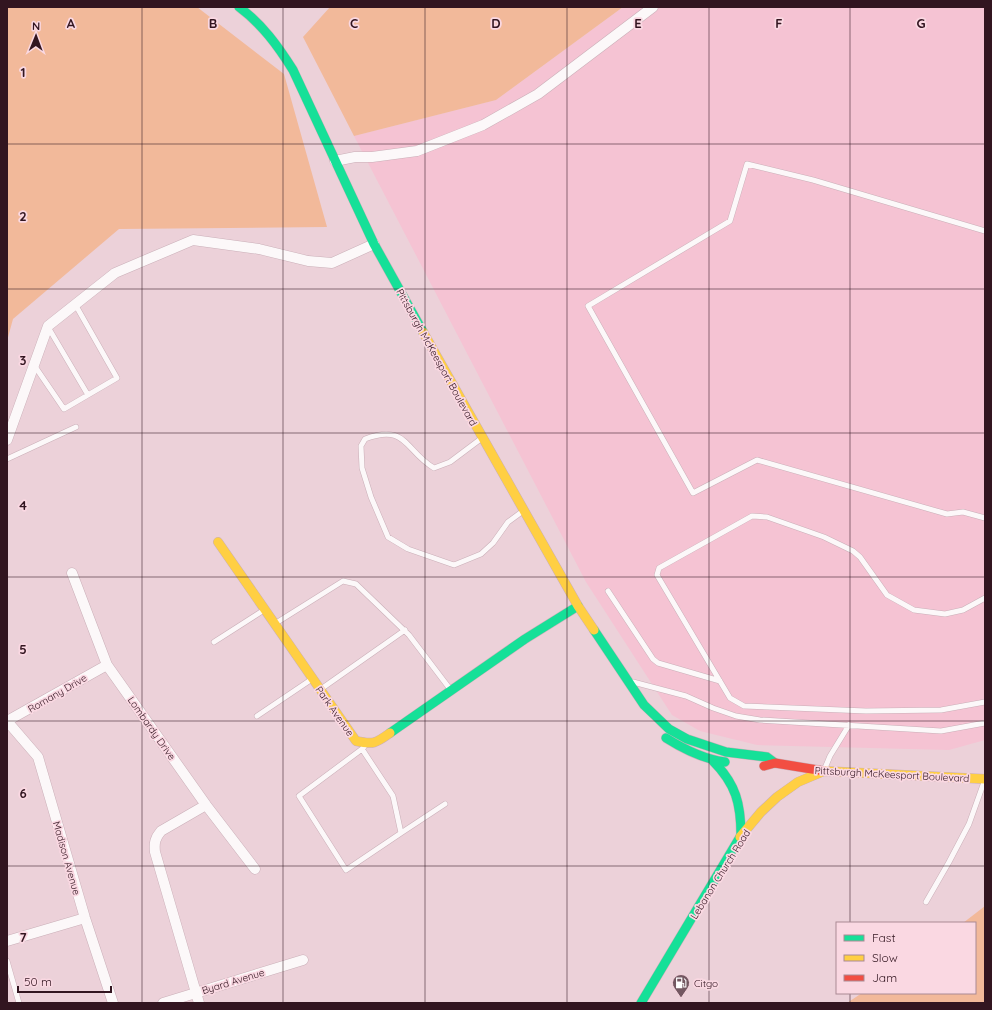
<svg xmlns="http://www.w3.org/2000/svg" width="992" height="1010" viewBox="0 0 992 1010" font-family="Quicksand,sans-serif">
<rect width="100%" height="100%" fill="#ecd1d9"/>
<!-- built -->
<path fill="#f5c3d3" d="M 623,7 L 985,7 L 985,740 L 949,750 L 757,745 L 700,731 L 672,715 L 586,582 L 354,136 L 496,100 Z"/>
<!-- green -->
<path fill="#f2b99a" d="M 7,7 L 197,7 L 284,74 L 327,227 L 119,229 L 13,319 L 7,341 Z
M 330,7 L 623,7 L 496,100 L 354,136 L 303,37 Z
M 985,906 L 985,1003 L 847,1003 L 862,993 L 975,993 L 975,923 L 963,923 Z"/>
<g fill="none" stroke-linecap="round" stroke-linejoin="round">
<defs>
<path id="lane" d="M 985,231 L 813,180 L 747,164 L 730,221 L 588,306 L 693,493 L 757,460 L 947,514 L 963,512 L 985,518
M 48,327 L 88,395
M 34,365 L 64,409 L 117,378 L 75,304
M 482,438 L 450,462 L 434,468 C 405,451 407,423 365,439 L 361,446 L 362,468 L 371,497 L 388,537 L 408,549 L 454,565 L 481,554 L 493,543 L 508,522 L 523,511
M 7,459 L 76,427
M 608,591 L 653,659 L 658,663 L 720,681
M 985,598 L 963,610 L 945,614 L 914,610 L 887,595 L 860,557 L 853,551 L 824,537 L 767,517 L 752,516 L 659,568 L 657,575 L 730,698 L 744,706 L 866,711 L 941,710 L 985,702
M 276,623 L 343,581 L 356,584 L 409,635 L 450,689
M 214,642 L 264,610
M 633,682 L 686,696 L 713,708 L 736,716 L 760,720 L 941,731 L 985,723
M 321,689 L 405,630
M 257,716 L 312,679
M 362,749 L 299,796 L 346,870 L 401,833 L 393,796 L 362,749 L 364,747
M 825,768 L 830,756 L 849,725
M 401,833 L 445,804
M 926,902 L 949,862 L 969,824 L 984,782
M 7,961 L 19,1003"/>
<path id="street" d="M 335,161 L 355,157 L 372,157 L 417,151 L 483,125 L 538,94 L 653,7
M 7,440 L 48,326 L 115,273 L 193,240 L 259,249 L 308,261 L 332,263 L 374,244
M 72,573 L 107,665 L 206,805 L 255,869
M 107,665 L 7,721 L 38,757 L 85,918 L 113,1003
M 7,941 L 85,918
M 163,1003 L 303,960
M 199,1003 L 155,852 C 154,843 155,838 161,831 L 206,805"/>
<path id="fast" d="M 239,7 C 262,24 278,46 293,70 L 374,244 L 423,332
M 594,630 L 644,705 L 669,729 L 687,739 L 726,752 L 767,757 L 775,763
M 390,733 L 525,639 L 578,606
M 666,738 C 685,750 703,759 725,762
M 713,761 C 736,784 741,804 741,836
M 641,1003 L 740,837"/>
<path id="slow" d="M 423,332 L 578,606 L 594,630
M 218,542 L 356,741 C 374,745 376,743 390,733
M 740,837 L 761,812 L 777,797 L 798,782 L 824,771 L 985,779"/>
<path id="jam" d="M 764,766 L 775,763 L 824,771"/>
</defs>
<!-- lane casing -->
<use href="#lane" stroke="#caafb8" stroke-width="6"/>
<!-- street casing -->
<use href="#street" stroke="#caafb8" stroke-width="11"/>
<!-- fast casing -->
<use href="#fast" stroke="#caafb8" stroke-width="10"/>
<!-- slow casing -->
<use href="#slow" stroke="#caafb8" stroke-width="10"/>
<!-- jam casing -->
<use href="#jam" stroke="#caafb8" stroke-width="10"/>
<!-- lane -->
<use href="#lane" stroke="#fcf8f9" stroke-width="5"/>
<!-- street -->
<use href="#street" stroke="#fcf8f9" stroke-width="10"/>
<!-- fast -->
<use href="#fast" stroke="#16e098" stroke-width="9"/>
<!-- slow -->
<use href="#slow" stroke="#ffcf43" stroke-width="9"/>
<!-- jam -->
<use href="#jam" stroke="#f24e42" stroke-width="9"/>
</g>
<!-- grid -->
<path fill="none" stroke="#321520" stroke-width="1" stroke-opacity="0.55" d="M 142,7 L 142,1003M 283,7 L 283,1003M 425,7 L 425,1003M 567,7 L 567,1003M 709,7 L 709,1003M 850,7 L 850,923M 7,144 L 985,144M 7,289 L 985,289M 7,433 L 985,433M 7,577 L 985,577M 7,721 L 985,721M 7,866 L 985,866M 850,993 L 850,1003"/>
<!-- icons -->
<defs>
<symbol id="fuel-pin" viewBox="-11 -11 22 30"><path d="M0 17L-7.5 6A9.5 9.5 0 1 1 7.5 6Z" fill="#735761" stroke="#fad8e2"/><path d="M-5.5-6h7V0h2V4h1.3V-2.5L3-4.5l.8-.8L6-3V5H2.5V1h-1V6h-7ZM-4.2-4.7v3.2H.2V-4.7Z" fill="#fff"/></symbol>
</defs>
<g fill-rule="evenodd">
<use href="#fuel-pin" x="671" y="973" width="20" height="27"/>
</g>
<g text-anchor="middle" stroke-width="3.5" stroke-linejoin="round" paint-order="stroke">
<!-- street labels -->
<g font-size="10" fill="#321520" stroke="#fad8e2">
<text transform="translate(437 357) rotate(61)" y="4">Pittsburgh McKeesport Boulevard</text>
<text transform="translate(57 693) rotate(-30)" y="4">Romany Drive</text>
<text transform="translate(335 711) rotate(55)" y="4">Park Avenue</text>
<text transform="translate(152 728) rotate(55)" y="4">Lombardy Drive</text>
<text transform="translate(892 774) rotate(3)" y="4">Pittsburgh McKeesport Boulevard</text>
<text transform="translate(67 858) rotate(74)" y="4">Madison Avenue</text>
<text transform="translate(720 874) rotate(-58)" y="4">Lebanon Church Road</text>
<text transform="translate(233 981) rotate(-17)" y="4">Byard Avenue</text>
</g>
<!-- poi labels -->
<g font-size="10" fill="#321520" stroke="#fad8e2" text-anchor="start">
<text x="694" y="987">Citgo</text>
</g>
</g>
<g font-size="13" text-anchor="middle" font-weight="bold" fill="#321520" stroke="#fad8e2" stroke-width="3.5" stroke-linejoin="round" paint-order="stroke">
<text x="71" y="28">A</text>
<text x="213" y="28">B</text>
<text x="354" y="28">C</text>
<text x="496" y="28">D</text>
<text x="638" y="28">E</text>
<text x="779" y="28">F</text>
<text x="921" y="28">G</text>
<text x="23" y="77">1</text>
<text x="23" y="221">2</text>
<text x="23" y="365">3</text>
<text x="23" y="510">4</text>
<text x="23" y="654">5</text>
<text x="23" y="798">6</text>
<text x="23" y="942">7</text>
</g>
<!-- border -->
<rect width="992" height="1010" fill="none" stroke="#321520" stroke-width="16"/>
<!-- legend -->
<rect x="836" y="922" width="140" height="72" fill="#fad8e2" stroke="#aa8a94"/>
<rect x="844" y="935" width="20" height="6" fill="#16e098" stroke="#aa8a94"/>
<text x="872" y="942" font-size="12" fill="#321520">Fast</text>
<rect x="844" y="955" width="20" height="6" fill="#ffcf43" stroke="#aa8a94"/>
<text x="872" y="962" font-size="12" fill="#321520">Slow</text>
<rect x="844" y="975" width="20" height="6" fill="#f24e42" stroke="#aa8a94"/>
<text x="872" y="982" font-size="12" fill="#321520">Jam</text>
<!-- north arrow -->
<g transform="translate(36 36) rotate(1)" stroke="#fad8e2" stroke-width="3" paint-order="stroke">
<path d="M0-3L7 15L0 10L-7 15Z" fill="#321520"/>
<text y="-6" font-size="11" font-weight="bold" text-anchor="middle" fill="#321520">N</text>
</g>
<!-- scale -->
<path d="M18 986v6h93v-6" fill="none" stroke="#321520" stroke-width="2"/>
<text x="24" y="986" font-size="12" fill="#321520" stroke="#fad8e2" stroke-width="3" paint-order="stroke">50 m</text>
</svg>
